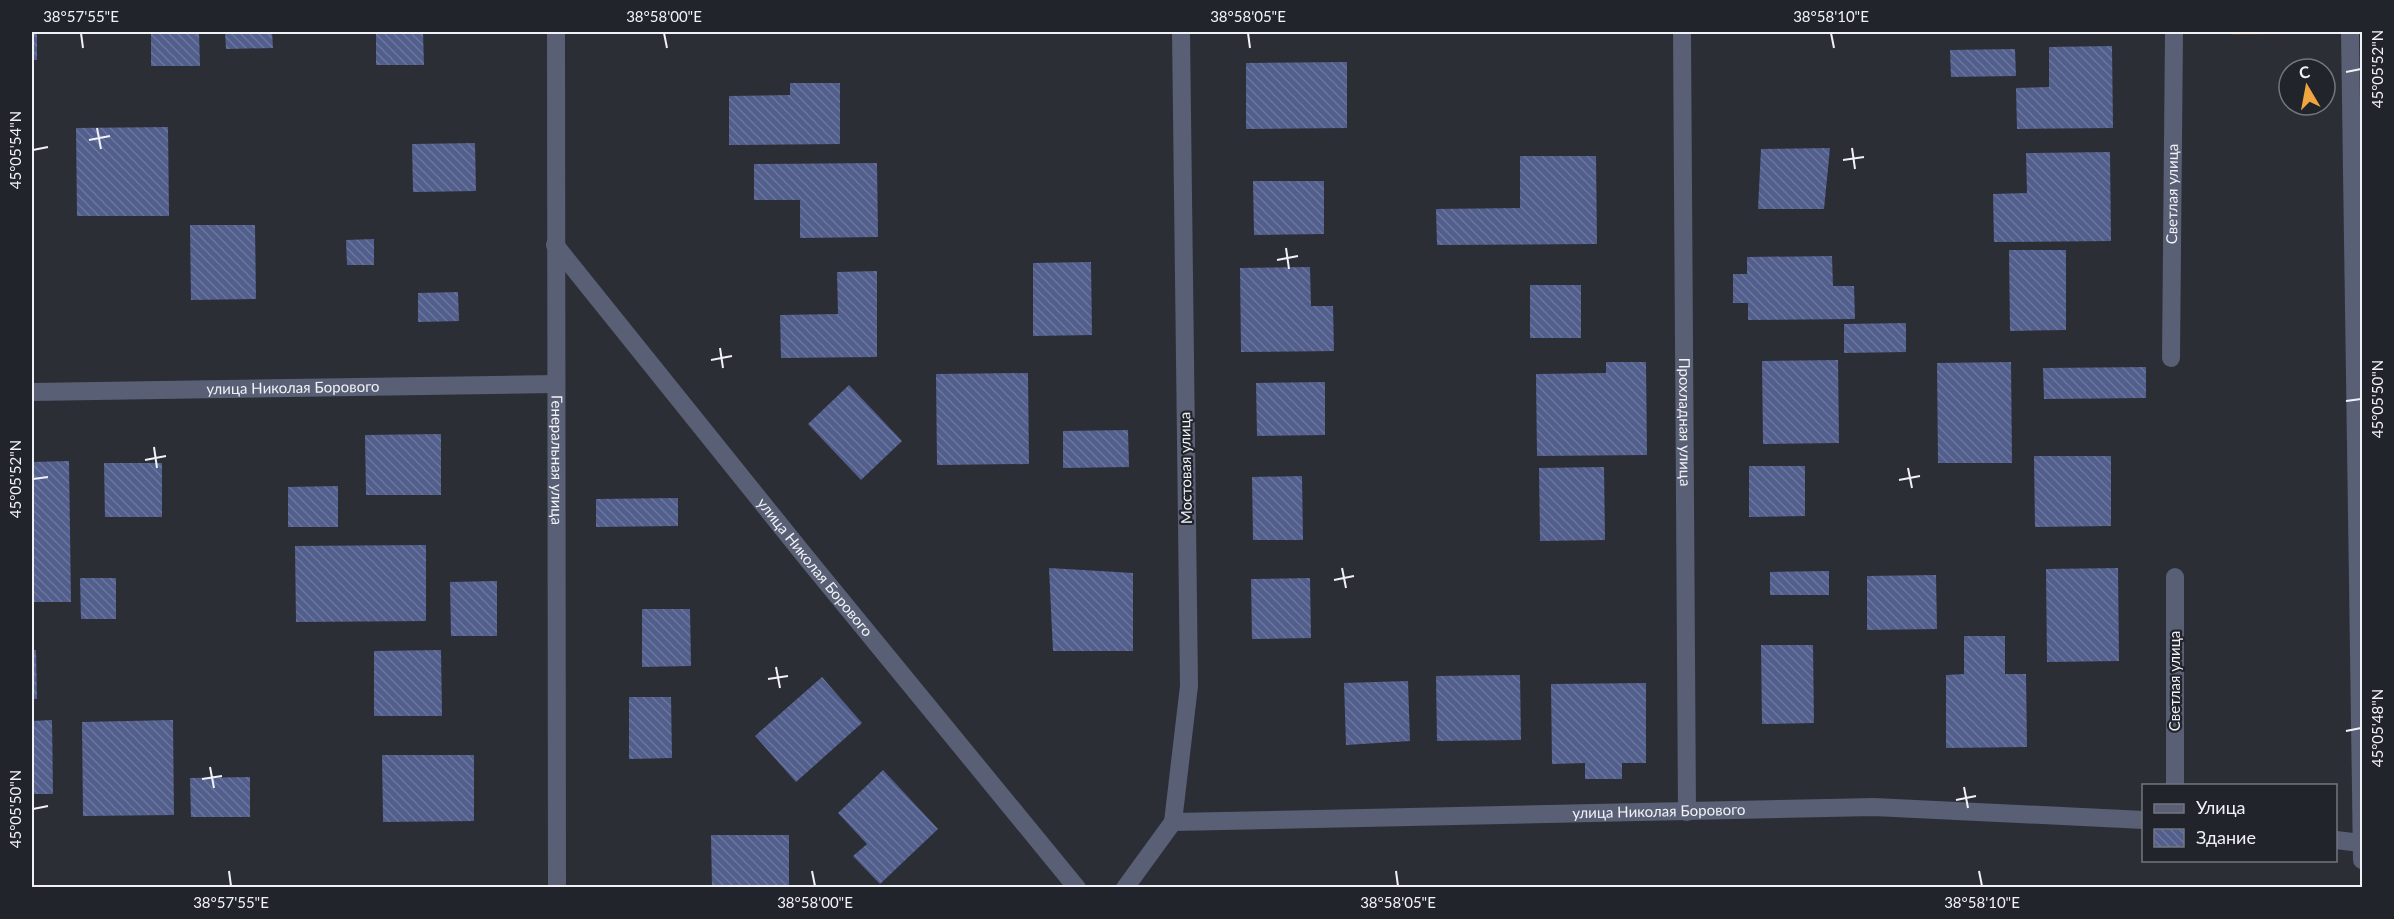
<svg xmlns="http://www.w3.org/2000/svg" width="2394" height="919" viewBox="0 0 2394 919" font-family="Lato,sans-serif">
<defs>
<pattern id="building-back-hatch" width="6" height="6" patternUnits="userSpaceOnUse" patternTransform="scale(1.5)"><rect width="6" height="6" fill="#525e8c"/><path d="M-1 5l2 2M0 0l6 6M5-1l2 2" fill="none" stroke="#6b769d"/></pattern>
</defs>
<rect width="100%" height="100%" fill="#2c2e36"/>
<!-- garden -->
<path fill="#543710" d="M 2232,32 L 2326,32 L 2326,33 L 2232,35 Z"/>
<!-- building -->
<path fill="url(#building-back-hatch)" d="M 32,32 L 37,32 L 37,60 L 32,60 Z
M 151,32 L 199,32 L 200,66 L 151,66 Z
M 225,32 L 272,32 L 273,48 L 226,49 Z
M 376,32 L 423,32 L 424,65 L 376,65 Z
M 712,32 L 737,32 L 737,34 L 712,34 Z
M 2112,46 L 2113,128 L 2017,129 L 2016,88 L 2049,87 L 2049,47 Z
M 2015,49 L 2016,76 L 1951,77 L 1950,50 Z
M 1347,62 L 1347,128 L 1246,129 L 1246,63 Z
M 790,83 L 840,83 L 840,144 L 729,145 L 729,96 L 790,95 Z
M 168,127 L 169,216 L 77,216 L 76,128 Z
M 475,143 L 476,191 L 413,192 L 412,144 Z
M 1830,148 L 1824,209 L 1758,209 L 1761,149 Z
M 2110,152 L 2111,241 L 1994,242 L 1993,194 L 2027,193 L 2026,153 Z
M 1520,156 L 1596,156 L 1597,244 L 1437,245 L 1436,209 L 1520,208 Z
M 877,163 L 878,237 L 800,238 L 800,200 L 754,200 L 754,164 Z
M 1253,181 L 1324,181 L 1324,234 L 1254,235 Z
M 190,225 L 255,225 L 256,299 L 191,300 Z
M 374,239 L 374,265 L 347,265 L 346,240 Z
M 2009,250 L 2066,250 L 2066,330 L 2010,331 Z
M 1832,256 L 1833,286 L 1854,286 L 1855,319 L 1748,320 L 1748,303 L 1733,303 L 1733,274 L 1747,274 L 1747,257 Z
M 1091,262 L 1092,335 L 1033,336 L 1033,263 Z
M 1310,267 L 1311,306 L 1333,306 L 1334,351 L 1241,352 L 1240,268 Z
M 877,271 L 877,357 L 781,358 L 780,315 L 838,314 L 837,272 Z
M 1530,285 L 1581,285 L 1581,338 L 1530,338 Z
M 458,292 L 459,321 L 418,322 L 418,293 Z
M 1906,323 L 1906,352 L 1844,353 L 1844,324 Z
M 1838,360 L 1839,443 L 1763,444 L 1762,361 Z
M 1606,362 L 1646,362 L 1647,455 L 1537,456 L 1536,374 L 1606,373 Z
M 2011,362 L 2012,463 L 1938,463 L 1937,363 Z
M 2146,367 L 2146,398 L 2044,399 L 2043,368 Z
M 1028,373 L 1029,464 L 937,465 L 936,374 Z
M 1325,382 L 1325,435 L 1257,436 L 1256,383 Z
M 849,385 L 902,441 L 861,480 L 808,424 Z
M 1128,430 L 1129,467 L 1063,468 L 1063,431 Z
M 441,434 L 441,495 L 366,495 L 365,435 Z
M 2034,456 L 2111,456 L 2111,526 L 2035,527 Z
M 69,461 L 71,602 L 32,602 L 32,462 Z
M 104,463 L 162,463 L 162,517 L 105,517 Z
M 1749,466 L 1805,466 L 1805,516 L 1749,517 Z
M 1604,467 L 1605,540 L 1540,541 L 1539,468 Z
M 1302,476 L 1303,540 L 1253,540 L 1252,477 Z
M 338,486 L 338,527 L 288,527 L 288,487 Z
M 678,498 L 678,526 L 596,527 L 596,499 Z
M 426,545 L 426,621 L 296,622 L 295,546 Z
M 1049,568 L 1133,573 L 1133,651 L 1053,651 Z
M 2118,568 L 2119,661 L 2047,662 L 2046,569 Z
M 1829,571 L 1829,595 L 1770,595 L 1770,572 Z
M 1936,575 L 1937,629 L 1867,630 L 1867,576 Z
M 80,578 L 116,578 L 116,619 L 81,619 Z
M 1310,578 L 1311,638 L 1252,639 L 1251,579 Z
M 497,581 L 497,636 L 451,636 L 450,582 Z
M 642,609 L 690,609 L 691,666 L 642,667 Z
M 1964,636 L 2005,636 L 2005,674 L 2026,674 L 2027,747 L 1946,748 L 1946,675 L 1964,674 Z
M 1761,645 L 1813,645 L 1814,723 L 1762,724 Z
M 32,650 L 36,650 L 37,699 L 32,699 Z
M 441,650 L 442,716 L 374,716 L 374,651 Z
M 1520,675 L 1521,740 L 1437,741 L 1436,676 Z
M 822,677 L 862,723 L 796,782 L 755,736 Z
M 1408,681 L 1410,741 L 1346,745 L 1344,683 Z
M 1646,683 L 1646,763 L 1622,763 L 1622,779 L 1585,779 L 1585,763 L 1552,764 L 1551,684 Z
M 629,697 L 671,697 L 672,758 L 629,759 Z
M 52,720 L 53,794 L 32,794 L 32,721 Z
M 173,720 L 174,815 L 83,816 L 82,722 Z
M 382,755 L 474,755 L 474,821 L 383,822 Z
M 883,770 L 938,829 L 880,884 L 853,856 L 867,844 L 838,813 Z
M 250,777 L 250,817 L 191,817 L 190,778 Z
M 711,835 L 789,835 L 789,888 L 712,888 Z"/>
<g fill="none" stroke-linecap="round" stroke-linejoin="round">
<!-- minor -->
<g stroke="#595f74" stroke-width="18">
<path id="s1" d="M 556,32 L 557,888"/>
<path id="s2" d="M 1682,32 L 1687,812"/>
<path d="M 2350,32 L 2362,860"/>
<path id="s3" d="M 555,245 L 809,561 L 1077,888"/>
<path id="s4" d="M 2171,358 L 2174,32"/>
<path id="s5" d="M 32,392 L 555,384"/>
<path d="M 2175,577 L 2175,786"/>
<path id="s6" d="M 1173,822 L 1874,807 L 2144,820"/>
<path d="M 2336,840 L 2361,843"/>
<path d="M 1125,888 L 1173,822 L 1189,686 L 1181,32"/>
</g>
</g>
<!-- ticks -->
<path fill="none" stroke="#f0f2f7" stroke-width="2" d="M 81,33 L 83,48M 664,33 L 667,48M 1248,33 L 1250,48M 1831,33 L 1834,48M 2346,72 L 2361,69M 97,128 L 101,149M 89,140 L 110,136M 1852,148 L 1855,169M 33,150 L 48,147M 1843,160 L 1864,157M 1286,248 L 1289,269M 1277,260 L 1298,256M 720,348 L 723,368M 711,360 L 732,356M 2346,401 L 2361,399M 154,447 L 157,468M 145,460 L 166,456M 1908,468 L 1912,488M 33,479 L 48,477M 1899,480 L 1920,476M 1342,568 L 1346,588M 1334,580 L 1354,576M 776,667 L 780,688M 768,679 L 788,676M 2346,731 L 2361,728M 210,767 L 214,788M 202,779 L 222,776M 1964,787 L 1968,808M 1956,800 L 1976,796M 33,809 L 48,806M 229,871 L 231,886M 812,871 L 815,886M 1396,871 L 1398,886M 1979,871 L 1982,886"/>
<g text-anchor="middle" stroke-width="4.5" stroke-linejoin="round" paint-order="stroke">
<!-- street labels -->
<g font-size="15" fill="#f0f2f7" stroke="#22242c">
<text dy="5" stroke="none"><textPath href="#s4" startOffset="164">Светлая улица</textPath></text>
<text dy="5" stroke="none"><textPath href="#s5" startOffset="261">улица Николая Борового</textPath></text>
<text dy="5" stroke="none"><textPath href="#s2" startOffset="390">Прохладная улица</textPath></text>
<text dy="5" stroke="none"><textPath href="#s1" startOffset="428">Генеральная улица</textPath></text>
<text transform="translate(1186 468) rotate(-91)" y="5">Мостовая улица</text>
<text dy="5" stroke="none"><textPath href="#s3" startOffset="414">улица Николая Борового</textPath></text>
<text transform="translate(2175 681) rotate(-90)" y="5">Светлая улица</text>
<text dy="5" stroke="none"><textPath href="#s6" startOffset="486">улица Николая Борового</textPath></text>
</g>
</g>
<!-- border -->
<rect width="2394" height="919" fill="none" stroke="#22242c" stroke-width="66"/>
<!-- legend -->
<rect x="2142" y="784" width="195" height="78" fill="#22242c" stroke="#74767d" stroke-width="1.5"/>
<rect x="2154" y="804" width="30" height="9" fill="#595f74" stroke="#74767d" stroke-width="1.5"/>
<text x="2196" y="814" font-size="18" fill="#f0f2f7">Улица</text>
<rect x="2154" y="829" width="30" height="18" fill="url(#building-back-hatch)" stroke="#74767d" stroke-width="1.5"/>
<text x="2196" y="844" font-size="18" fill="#f0f2f7">Здание</text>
<!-- north arrow -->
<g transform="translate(2307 87) rotate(350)"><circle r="28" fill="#22242c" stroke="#74767d" stroke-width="1.5"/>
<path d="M0-4.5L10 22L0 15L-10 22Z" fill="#f0a63f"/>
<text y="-9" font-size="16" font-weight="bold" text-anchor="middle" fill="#f0f2f7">С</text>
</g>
<rect x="33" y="33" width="2328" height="853" fill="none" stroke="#f0f2f7" stroke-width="2"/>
<g font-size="15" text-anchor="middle" fill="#f0f2f7">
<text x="81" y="22">38°57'55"E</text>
<text x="664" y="22">38°58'00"E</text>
<text x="1248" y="22">38°58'05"E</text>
<text x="1831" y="22">38°58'10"E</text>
<text transform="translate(2378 69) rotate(-90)" y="5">45°05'52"N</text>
<text transform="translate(16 150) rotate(-90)" y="5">45°05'54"N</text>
<text transform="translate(2378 399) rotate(-90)" y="5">45°05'50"N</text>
<text transform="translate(16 479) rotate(-90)" y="5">45°05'52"N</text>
<text transform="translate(2378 728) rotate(-90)" y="5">45°05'48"N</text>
<text transform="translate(16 809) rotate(-90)" y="5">45°05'50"N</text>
<text x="231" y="908">38°57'55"E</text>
<text x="815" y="908">38°58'00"E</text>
<text x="1398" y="908">38°58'05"E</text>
<text x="1982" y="908">38°58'10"E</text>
</g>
</svg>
